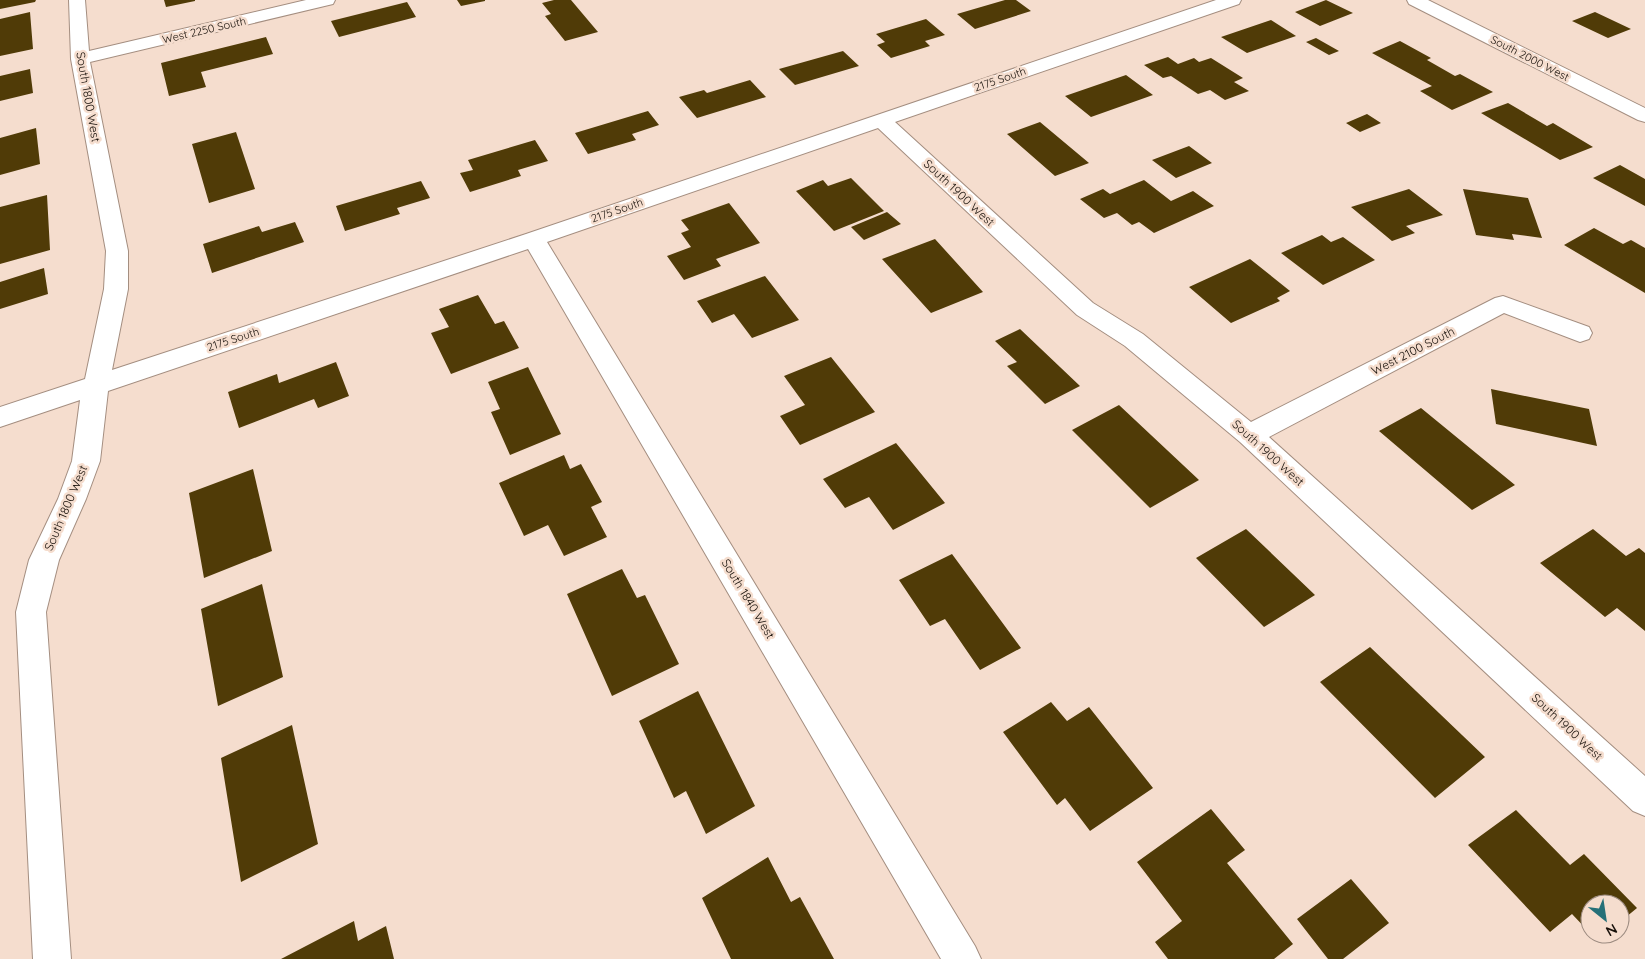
<svg xmlns="http://www.w3.org/2000/svg" width="1645" height="959" viewBox="0 0 1645 959" font-family="Quicksand,sans-serif">
<rect width="100%" height="100%" fill="#f5ddce"/>
<!-- building -->
<path fill="#503b07" d="M 0,0 L 36,0 L 35,2 L 0,9 Z
M 164,0 L 195,0 L 195,1 L 166,7 Z
M 457,0 L 485,0 L 485,1 L 461,6 Z
M 554,0 L 571,0 L 598,32 L 565,41 L 545,16 L 551,14 L 542,3 Z
M 1005,0 L 1016,0 L 1031,11 L 975,29 L 957,14 Z
M 1326,0 L 1353,13 L 1320,26 L 1295,12 Z
M 407,2 L 416,17 L 339,37 L 331,21 Z
M 30,12 L 33,49 L 0,56 L 0,19 Z
M 1595,12 L 1631,29 L 1608,38 L 1572,21 Z
M 926,19 L 945,35 L 925,41 L 930,46 L 891,58 L 877,45 L 885,42 L 876,34 Z
M 1271,20 L 1296,36 L 1247,53 L 1221,37 Z
M 266,37 L 273,54 L 201,72 L 206,87 L 169,96 L 161,63 Z
M 1316,38 L 1339,51 L 1329,55 L 1306,42 Z
M 1400,41 L 1431,58 L 1427,60 L 1455,76 L 1460,74 L 1493,92 L 1452,110 L 1420,91 L 1432,86 L 1372,53 Z
M 843,51 L 859,66 L 795,85 L 779,69 Z
M 1168,57 L 1178,64 L 1194,58 L 1199,62 L 1211,58 L 1243,78 L 1234,82 L 1249,91 L 1225,100 L 1210,90 L 1198,94 L 1171,76 L 1163,78 L 1144,65 Z
M 30,69 L 33,93 L 0,101 L 0,76 Z
M 1126,75 L 1153,95 L 1091,117 L 1065,96 Z
M 750,80 L 766,97 L 697,118 L 679,97 L 704,90 L 707,93 Z
M 1508,103 L 1547,126 L 1553,123 L 1593,147 L 1560,160 L 1481,113 Z
M 648,111 L 659,125 L 632,134 L 636,140 L 588,154 L 575,133 Z
M 1367,114 L 1381,123 L 1360,132 L 1346,123 Z
M 1040,122 L 1089,163 L 1055,176 L 1007,134 Z
M 36,128 L 40,164 L 0,175 L 0,138 Z
M 236,132 L 255,189 L 209,203 L 192,144 Z
M 535,140 L 548,161 L 518,170 L 521,176 L 470,192 L 460,173 L 473,170 L 468,160 Z
M 1189,146 L 1212,163 L 1176,178 L 1152,160 Z
M 1620,165 L 1645,179 L 1645,206 L 1593,178 Z
M 851,178 L 884,211 L 834,231 L 796,191 L 823,180 L 828,186 Z
M 1144,180 L 1171,201 L 1193,191 L 1214,206 L 1154,233 L 1139,222 L 1132,225 L 1117,213 L 1104,218 L 1080,199 L 1103,189 L 1110,194 Z
M 421,181 L 430,198 L 397,208 L 400,214 L 345,231 L 336,206 Z
M 1409,189 L 1443,215 L 1406,226 L 1415,233 L 1392,241 L 1351,207 Z
M 1463,189 L 1528,198 L 1542,238 L 1512,234 L 1514,240 L 1476,235 Z
M 47,195 L 50,250 L 0,264 L 0,207 Z
M 729,203 L 760,243 L 716,259 L 721,266 L 684,280 L 667,256 L 691,247 L 681,233 L 689,230 L 681,220 Z
M 887,212 L 901,224 L 864,240 L 851,227 Z
M 295,222 L 304,242 L 212,273 L 203,244 L 259,226 L 262,232 Z
M 1594,228 L 1623,244 L 1631,240 L 1645,248 L 1645,293 L 1564,245 Z
M 1322,235 L 1331,242 L 1343,237 L 1375,260 L 1323,285 L 1281,253 Z
M 935,239 L 983,292 L 931,313 L 882,259 Z
M 1250,259 L 1290,291 L 1277,298 L 1280,301 L 1231,323 L 1189,287 Z
M 44,268 L 48,294 L 0,309 L 0,282 Z
M 765,276 L 799,320 L 752,338 L 734,314 L 712,323 L 697,301 Z
M 478,295 L 495,324 L 504,321 L 519,348 L 451,374 L 431,333 L 449,327 L 439,309 Z
M 1020,329 L 1080,386 L 1045,404 L 1007,366 L 1017,362 L 995,341 Z
M 831,357 L 875,412 L 800,445 L 780,416 L 805,405 L 784,376 Z
M 336,362 L 349,396 L 318,408 L 314,399 L 239,428 L 228,392 L 277,374 L 279,383 Z
M 528,367 L 561,434 L 510,455 L 491,412 L 500,409 L 488,382 Z
M 1491,389 L 1589,409 L 1597,446 L 1496,424 Z
M 1119,405 L 1199,480 L 1150,508 L 1072,430 Z
M 1421,408 L 1515,485 L 1472,510 L 1379,431 Z
M 896,443 L 945,503 L 893,530 L 869,497 L 845,508 L 823,479 Z
M 564,455 L 570,469 L 581,464 L 602,502 L 591,507 L 607,537 L 564,556 L 548,525 L 524,536 L 499,483 Z
M 253,469 L 272,551 L 204,578 L 189,493 Z
M 1246,529 L 1315,595 L 1264,627 L 1196,558 Z
M 1593,529 L 1626,556 L 1639,548 L 1645,553 L 1645,631 L 1617,608 L 1605,617 L 1540,563 Z
M 952,554 L 1021,648 L 980,670 L 945,619 L 930,626 L 899,580 Z
M 622,569 L 637,598 L 645,595 L 679,664 L 612,696 L 567,594 Z
M 262,584 L 283,677 L 218,706 L 201,609 Z
M 1370,647 L 1485,757 L 1435,798 L 1320,682 Z
M 698,691 L 755,806 L 706,834 L 686,791 L 674,798 L 639,721 Z
M 1051,702 L 1067,721 L 1089,707 L 1153,788 L 1090,831 L 1065,798 L 1057,805 L 1003,732 Z
M 292,725 L 318,844 L 241,882 L 221,758 Z
M 1211,809 L 1245,850 L 1227,863 L 1293,944 L 1274,959 L 1168,959 L 1155,942 L 1182,921 L 1137,862 Z
M 1516,810 L 1570,865 L 1584,854 L 1637,908 L 1620,922 L 1620,904 L 1590,904 L 1590,933 L 1572,914 L 1550,932 L 1468,845 Z
M 768,857 L 791,902 L 800,897 L 834,959 L 731,959 L 702,898 Z
M 1351,879 L 1389,923 L 1343,959 L 1328,959 L 1297,919 Z
M 354,921 L 358,941 L 386,926 L 394,959 L 281,959 Z"/>
<g fill="none" stroke-linecap="round" stroke-linejoin="round">
<defs>
<path id="street" d="M 69,0 L 85,0 L 89,51 L 306,0 L 335,0 L 333,4 L 90,62 L 128,251 L 128,289 L 112,370 L 526,234 L 1216,0 L 1241,0 L 1239,4 L 895,122 L 1093,303 L 1143,334 L 1251,422 L 1495,298 L 1503,296 L 1589,327 L 1592,333 L 1589,339 L 1580,342 L 1504,313 L 1269,437 L 1645,776 L 1645,816 L 1633,811 L 1240,442 L 1125,346 L 1077,315 L 878,128 L 547,242 L 975,946 L 981,959 L 941,959 L 528,249 L 108,391 L 100,461 L 86,499 L 59,560 L 46,612 L 71,959 L 33,959 L 16,612 L 29,560 L 58,499 L 72,461 L 80,400 L 0,427 L 0,407 L 85,379 L 104,289 L 106,251 L 71,59 Z"/>
<path id="primary" d="M 1407,0 L 1428,0 L 1645,108 L 1645,122 L 1638,120 L 1409,4 Z"/>
</defs>
<!-- street casing -->
<use href="#street" stroke="#a48e80" stroke-width="2"/>
<!-- primary casing -->
<use href="#primary" stroke="#a48e80" stroke-width="2"/>
<!-- street -->
<use href="#street" fill="#fff" fill-rule="evenodd"/>
<!-- primary -->
<use href="#primary" fill="#fff" fill-rule="evenodd"/>
</g>
<g text-anchor="middle" stroke-width="5" stroke-linejoin="round" paint-order="stroke">
<!-- far-street labels -->
<g font-size="11" fill="#17100a" stroke="#f5ddce">
<text transform="translate(204 30) rotate(-13)" y="4">West 2250 South</text>
<text transform="translate(1530 58) rotate(27)" y="4">South 2000 West</text>
<text transform="translate(1000 79) rotate(-19)" y="4">2175 South</text>
<text transform="translate(617 210) rotate(-19)" y="4">2175 South</text>
<text transform="translate(233 339) rotate(-18)" y="4">2175 South</text>
</g>
<!-- street labels -->
<g font-size="12" fill="#17100a" stroke="#f5ddce">
<text transform="translate(88 97) rotate(80)" y="4">South 1800 West</text>
<text transform="translate(959 193) rotate(43)" y="4">South 1900 West</text>
<text transform="translate(1413 351) rotate(-27)" y="4">West 2100 South</text>
<text transform="translate(1268 453) rotate(42)" y="4">South 1900 West</text>
<text transform="translate(66 508) rotate(-67)" y="4">South 1800 West</text>
<text transform="translate(748 599) rotate(59)" y="4">South 1840 West</text>
<text transform="translate(1567 727) rotate(43)" y="4">South 1900 West</text>
</g>
</g>
<!-- north arrow -->
<g transform="translate(1605 919) rotate(150)"><circle r="24" fill="#f5ddce" stroke="#9c8b80"/>
<path d="M0-4L9 19L0 12L-9 19Z" fill="#267078"/>
<text y="-8" font-size="14" font-weight="bold" text-anchor="middle" fill="#17100a">N</text>
</g>
</svg>
